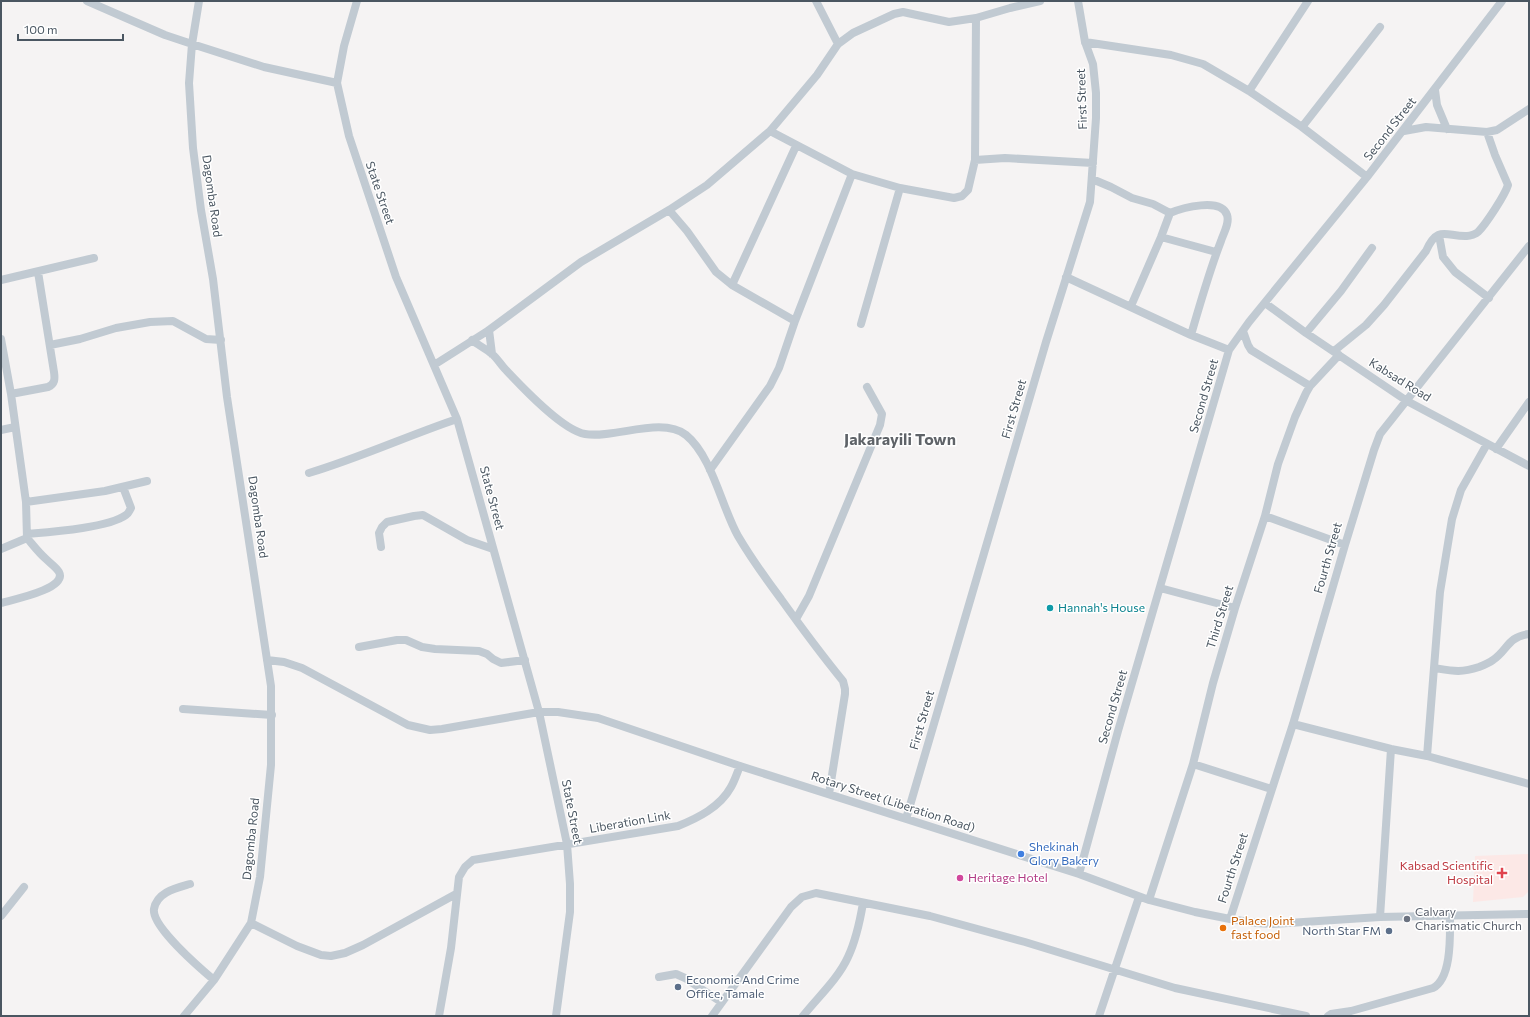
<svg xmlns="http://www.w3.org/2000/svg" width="1530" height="1017" viewBox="0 0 1530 1017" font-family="Commissioner,sans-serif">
<rect width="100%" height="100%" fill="#f5f3f3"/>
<!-- medical -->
<path fill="#fce8e6" d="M 1529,854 L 1529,891 L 1523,897 L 1473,902 L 1475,856 Z"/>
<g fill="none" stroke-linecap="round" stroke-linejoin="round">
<!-- minor -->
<path stroke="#c1cad2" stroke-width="8" d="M 87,1 L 165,35 L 192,44 L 264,67 L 337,83
M 357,1 L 344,46 L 337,83 L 349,136 L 396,277 L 457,419 L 539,712 L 567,844 L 570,884 L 570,912 L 556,1016
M 816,1 L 838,44
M 1085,42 L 1171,55 L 1203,64 L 1249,91 L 1302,127 L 1367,177
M 1435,90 L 1437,105 L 1447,129
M 1249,91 L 1308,1
M 1302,127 L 1380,27
M 770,131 L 852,174 L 900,188 L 954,198 L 962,196 L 968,190 L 975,160 L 976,18
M 1404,131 L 1426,127 L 1487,132 L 1497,130 L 1529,109
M 975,160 L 1005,158 L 1093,163
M 1092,179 L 1111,187 L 1132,198 L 1153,204 L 1170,213 L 1161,237 L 1131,306
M 669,210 L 687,231 L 716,272 L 732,285 L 795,321
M 1170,213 C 1182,208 1221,197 1227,215 C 1230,223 1223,234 1221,241 C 1209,272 1200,304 1191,335
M 1439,235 L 1443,257 L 1455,272 L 1489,298
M 1161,237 L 1216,252
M 1066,277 L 1191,335 L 1229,350
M 1,280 L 94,258
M 732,285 L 796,146
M 1265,303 L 1306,333 L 1407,401 L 1529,466
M 861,324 L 900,188
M 489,330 L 492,354
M 1243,331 L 1248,345 L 1251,350 L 1310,386
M 1306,333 L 1341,291 L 1372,248
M 1,339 L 11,394 L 26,502 L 27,538 L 1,549
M 472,340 C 478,345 486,349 492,354 C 497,358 501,365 506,370 C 522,387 562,430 585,434 C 614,439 662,416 686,435 C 712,456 722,508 738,536 C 751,558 766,579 781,599 C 801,627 821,654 843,681 L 845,689 L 845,694 L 829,794
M 50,345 L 80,339 L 116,328 L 150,322 L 173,321 L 206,339 L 221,340
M 1334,351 L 1366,325 L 1384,305 L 1426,251 C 1438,224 1447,237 1467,236 C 1470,236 1476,234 1478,232 C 1486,224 1505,195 1508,185 L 1495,155 L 1487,132
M 434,365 L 489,330 L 581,262 L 669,210 L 707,185 L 770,131 L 817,75 L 838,44 L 853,33 L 894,14 L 903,12 L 949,22 L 976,18 L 1010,8 L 1040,1
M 11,394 L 48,387 C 55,384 55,379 54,372 L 38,272
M 1,430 L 15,427
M 1496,449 L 1529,402
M 710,470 L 770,386 L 779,368 L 795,321 L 852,174
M 309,473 C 359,458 407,436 457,419
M 26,502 L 105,491 L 147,481
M 1265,516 L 1345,545
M 27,534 C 50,532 108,528 126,515 C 129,513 129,511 131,508 L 123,487
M 381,547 L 379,533 L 382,527 L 387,522 L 414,516 L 423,515 L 467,540 L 493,549
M 1160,588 L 1235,608
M 1,603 C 11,600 68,589 59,572 C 56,567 50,563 46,559 C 39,553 33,545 27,538
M 796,619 L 809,596 L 880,425 L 882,414 L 867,387
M 359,647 L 397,640 L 406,640 L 422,647 L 435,649 L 479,651 L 487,654 L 493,659 L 501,663 L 525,660
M 267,660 L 284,662 L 302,668 L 408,725 L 430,730 L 442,729 L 539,712 L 558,712 L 598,718 L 740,766 L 1079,874 L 1149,900 L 1195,912 L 1230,919 L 1256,923 L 1273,924 L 1380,917 L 1529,914
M 1434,668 C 1453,671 1461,673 1479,667 C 1484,665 1489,663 1493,660 C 1508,650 1507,637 1529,634
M 183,709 L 272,715
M 1293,724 L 1391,749 L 1427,756 L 1529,784
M 1427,756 L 1440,592 L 1452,519 L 1461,490 L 1487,444
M 1193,764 L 1271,789
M 906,819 L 1046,342 L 1090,202 L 1096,118 L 1096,93 L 1093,64 L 1085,42 L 1078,1
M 1079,874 L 1118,731 L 1229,350 L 1249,322 L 1367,177 L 1502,1
M 190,884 C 176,888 157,892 154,909 C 151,926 201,969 214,980
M 1149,900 L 1193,764 L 1213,683 L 1235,608 L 1265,516 L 1278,464 L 1295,417 L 1306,393 L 1310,386 L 1339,355
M 1,916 L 24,887
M 1380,917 L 1391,749
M 1230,919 L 1293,724 L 1345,545 L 1374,450 L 1380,434 L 1529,246
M 251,923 L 297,946 L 321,955 L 331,956 L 345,953 L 363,945 L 456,894
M 659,977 L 676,974 L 685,978 L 721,1002
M 184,1016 L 214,980 L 251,923 L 260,877 L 271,765 L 271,686 L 227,397 L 213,279 L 201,210 L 193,148 L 189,83 L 192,44 L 199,1
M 439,1016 L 451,948 L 459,877 L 465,867 L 473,860 L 678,826 C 698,818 720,807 731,787 C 735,780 737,773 740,766
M 712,1016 L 791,907 L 802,897 L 816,893 L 930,916 L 1025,942 L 1175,988 L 1306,1016
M 803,1016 C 818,997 838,979 848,957 C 856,940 860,921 863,903
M 1099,1016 L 1139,897
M 1328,1016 L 1331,1014 L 1351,1011 L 1433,988 C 1452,978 1450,935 1450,916"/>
</g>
<!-- markers -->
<circle fill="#0f9aa8" stroke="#fff" stroke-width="1.5" cx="1050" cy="608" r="4"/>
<circle fill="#3f7fe0" stroke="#fff" stroke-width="1.5" cx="1021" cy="854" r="4"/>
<path fill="#e0444e" stroke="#fff" stroke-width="1.5" d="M1500 867h4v4h4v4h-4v4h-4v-4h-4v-4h4z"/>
<circle fill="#d1479c" stroke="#fff" stroke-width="1.5" cx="960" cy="878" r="4"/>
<circle fill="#6b7280" stroke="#fff" stroke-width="1.5" cx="1407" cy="919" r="4"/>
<circle fill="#e8710a" stroke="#fff" stroke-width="1.5" cx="1223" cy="928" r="4"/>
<g fill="#5c6f8a" stroke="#fff" stroke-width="1.5">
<circle cx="1389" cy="931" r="4"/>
<circle cx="678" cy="987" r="4"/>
</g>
<g text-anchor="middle" stroke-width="3" stroke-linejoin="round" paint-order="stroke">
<!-- street labels -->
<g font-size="12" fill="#4a5661" stroke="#fff">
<text transform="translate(1082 99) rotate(-92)" y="4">First Street</text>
<text transform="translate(1390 129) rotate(-52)" y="4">Second Street</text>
<text transform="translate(380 193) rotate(71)" y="4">State Street</text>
<text transform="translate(212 196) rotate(82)" y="4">Dagomba Road</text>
<text transform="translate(1400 380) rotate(32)" y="4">Kabsad Road</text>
<text transform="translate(1204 396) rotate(-74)" y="4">Second Street</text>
<text transform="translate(1014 409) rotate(-74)" y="4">First Street</text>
<text transform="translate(492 498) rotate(75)" y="4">State Street</text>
<text transform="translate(258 517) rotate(82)" y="4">Dagomba Road</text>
<text transform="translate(1328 558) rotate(-74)" y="4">Fourth Street</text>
<text transform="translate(1220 617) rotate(-73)" y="4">Third Street</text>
<text transform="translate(1113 707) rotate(-74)" y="4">Second Street</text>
<text transform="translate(922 720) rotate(-74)" y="4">First Street</text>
<text transform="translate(893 802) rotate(18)" y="4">Rotary Street (Liberation Road)</text>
<text transform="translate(572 812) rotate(79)" y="4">State Street</text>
<text transform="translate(630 822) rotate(-10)" y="4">Liberation Link</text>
<text transform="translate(251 839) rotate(-84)" y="4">Dagomba Road</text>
<text transform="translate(1233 868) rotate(-72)" y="4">Fourth Street</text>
</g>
<!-- culture labels -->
<g font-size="12" fill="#0d838f" stroke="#fff" text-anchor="start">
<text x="1058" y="612">Hannah's House</text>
</g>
<!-- shop labels -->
<g font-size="12" fill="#366cbe" stroke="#fff" text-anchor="start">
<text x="1029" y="851">Shekinah<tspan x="1029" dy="14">Glory Bakery</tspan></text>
</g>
<!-- health labels -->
<g font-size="12" fill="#be3a42" stroke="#fff" text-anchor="end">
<text x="1493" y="870">Kabsad Scientific<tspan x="1493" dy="14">Hospital</tspan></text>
</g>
<!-- hotel labels -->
<g font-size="12" fill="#b23c85" stroke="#fff" text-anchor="start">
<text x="968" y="882">Heritage Hotel</text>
</g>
<!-- worship labels -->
<g font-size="12" fill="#5b616d" stroke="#fff" text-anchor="start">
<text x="1415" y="916">Calvary<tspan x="1415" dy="14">Charismatic Church</tspan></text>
</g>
<!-- food labels -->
<g font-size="12" fill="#c56008" stroke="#fff" text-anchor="start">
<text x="1231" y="925">Palace Joint<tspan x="1231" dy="14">fast food</tspan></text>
</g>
<!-- service labels -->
<g font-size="12" fill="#4e5e75" stroke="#fff" text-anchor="end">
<text x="1381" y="935">North Star FM</text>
<text x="686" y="984" text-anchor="start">Economic And Crime<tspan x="686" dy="14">Office, Tamale</tspan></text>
</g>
<!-- district labels -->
<g font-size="16" font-weight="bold" fill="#5f6368" stroke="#fff">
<text x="900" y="445">Jakarayili Town</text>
</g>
</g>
<!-- border -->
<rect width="1530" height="1017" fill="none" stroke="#4a5661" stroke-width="4"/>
<!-- scale -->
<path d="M18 34v6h105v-6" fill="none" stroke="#4a5661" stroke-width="2"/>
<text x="24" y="34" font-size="12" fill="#4a5661" stroke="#ffffff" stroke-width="3" paint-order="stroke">100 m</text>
</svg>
